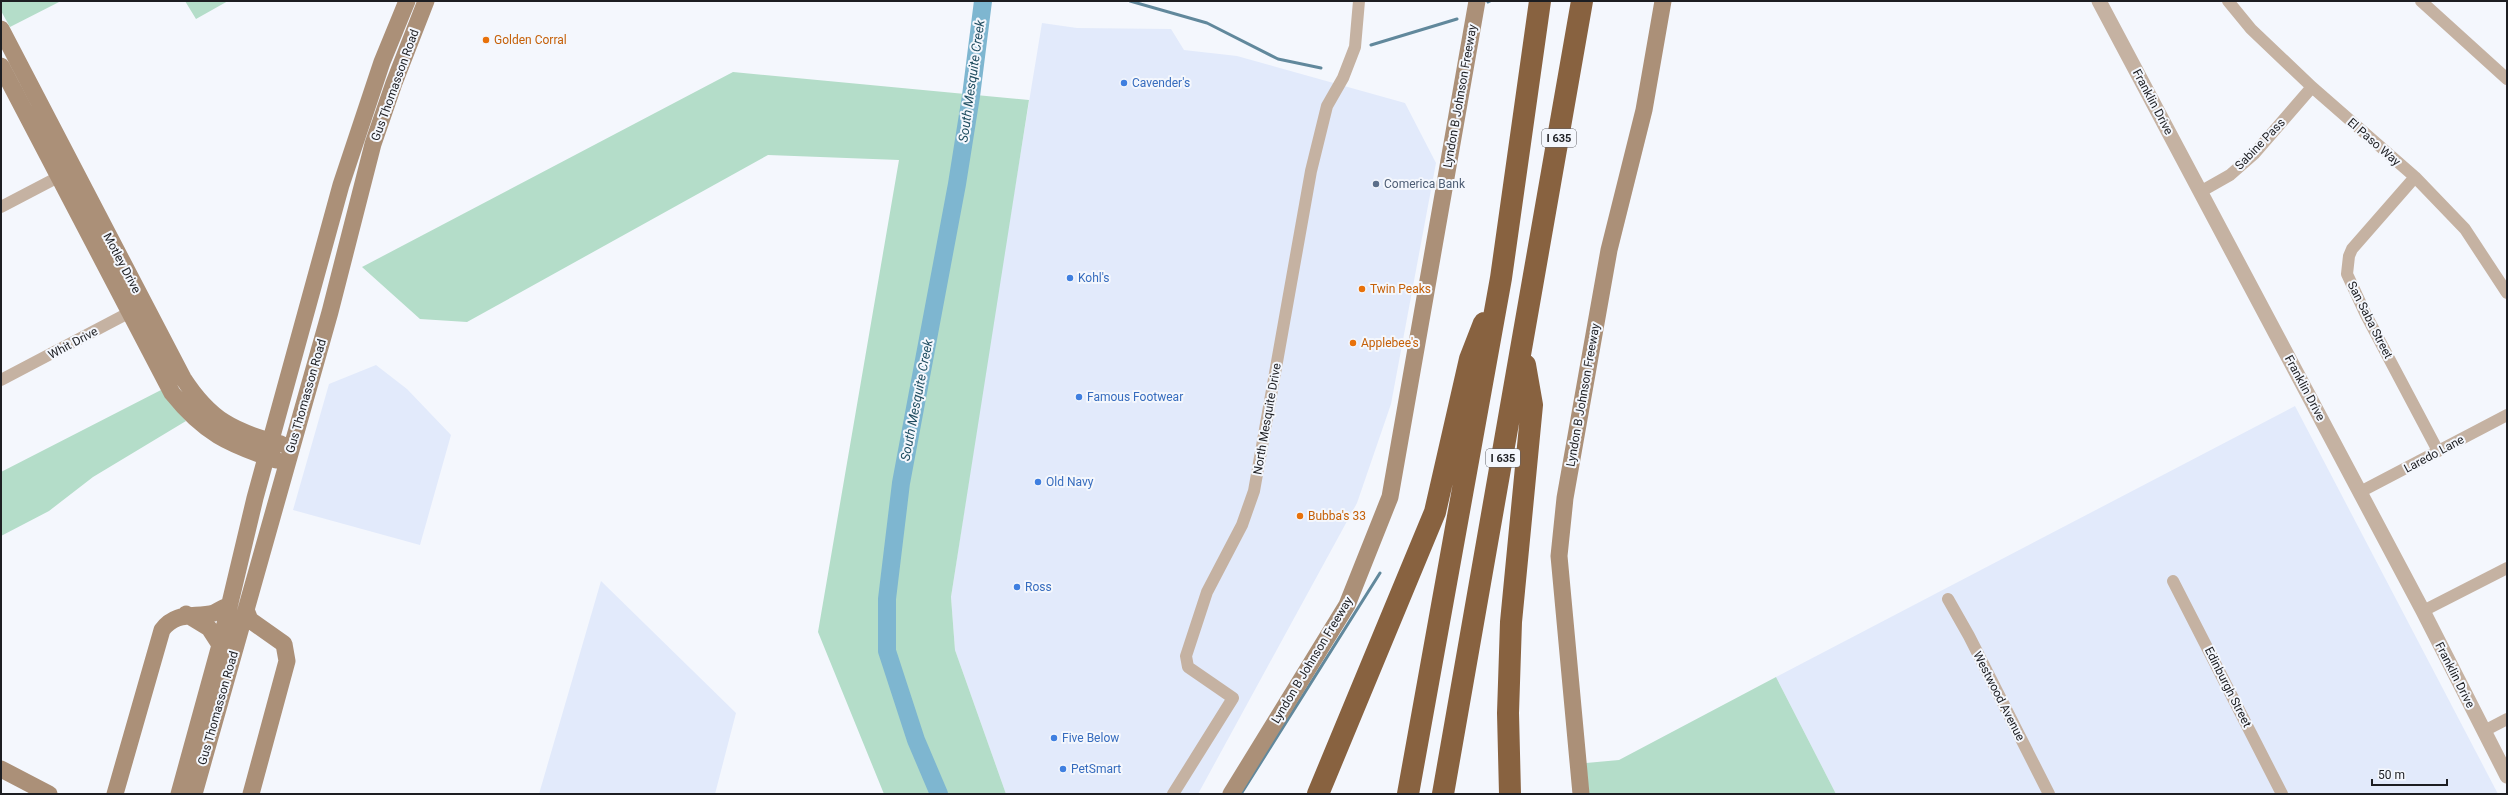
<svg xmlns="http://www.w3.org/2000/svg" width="2508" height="795" viewBox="0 0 2508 795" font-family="Roboto,sans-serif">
<rect width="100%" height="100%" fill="#f4f7fd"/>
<!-- built -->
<path fill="#e2eafb" d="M 1042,23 L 1077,28 L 1171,29 L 1184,50 L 1237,56 L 1405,103 L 1436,163 L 1391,404 L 1357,503 L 1198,794 L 1006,794 L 955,650 L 951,597 L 998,290 Z
M 376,365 L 407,389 L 451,435 L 420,545 L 293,510 L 329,384 Z
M 2295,406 L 2498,794 L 1836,794 L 1776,677 Z
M 601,581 L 736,713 L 715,794 L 539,794 Z"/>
<!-- green -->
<path fill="#b4ddc9" d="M 1,1 L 61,1 L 10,27 L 1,11 Z
M 185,1 L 228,1 L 196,19 Z
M 733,72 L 1029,100 L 951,597 L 955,650 L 1006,794 L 884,794 L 818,632 L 899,160 L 768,155 L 467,322 L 420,319 L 362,267 Z
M 161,390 L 186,421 L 93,477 L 49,511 L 1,536 L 1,472 Z
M 1776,677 L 1836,794 L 1589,794 L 1586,763 L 1619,760 Z"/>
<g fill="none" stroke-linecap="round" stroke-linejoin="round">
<!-- stream -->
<path stroke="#61889c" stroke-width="3" d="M 1130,1 L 1207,23 L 1278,59 L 1321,68
M 1488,2 L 1490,1
M 1371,45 L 1457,19
M 1241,794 L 1380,573"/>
<!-- river -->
<path stroke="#7eb6d0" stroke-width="18" d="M 939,794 L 916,740 L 887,651 L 887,599 L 901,483 L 957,184 L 971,96 L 983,1"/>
<!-- minor -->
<path stroke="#c5b2a2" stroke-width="12" d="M 2228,1 L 2251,29 L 2312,87 L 2415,177 L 2465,229 L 2507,293
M 2421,1 L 2507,79
M 2415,177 L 2352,249 L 2349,256 L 2347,274 L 2366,315 L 2438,451
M 2200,192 L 2230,175 L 2254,154 L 2312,87
M 1,207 L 66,173
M 1,380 L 136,309
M 2360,492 L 2507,415
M 2173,581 L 2282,794
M 1948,599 L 1969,636 L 2049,794
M 2423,611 L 2507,568
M 2484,731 L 2507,719
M 1173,794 L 1233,698 L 1188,667 L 1186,656 L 1207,592 L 1242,525 L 1254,491 L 1311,171 L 1327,106 L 1343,78 L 1355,47 L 1359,1"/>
<!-- tertiary -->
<path stroke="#c5b2a2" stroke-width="15" d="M 2099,1 L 2423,611 L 2507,776"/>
<!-- secondary -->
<path stroke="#ab9078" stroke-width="17" d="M 1,29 L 183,378 C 210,420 234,432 281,444
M 1,66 L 172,393 C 204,433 228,444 276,460
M 246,610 L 250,620 L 284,644 L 287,661 L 251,794
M 186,614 L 209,628 L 220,645
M 1,769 L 49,794
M 115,794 L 162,630 C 176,611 194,618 214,613 C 218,611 223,608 228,606
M 179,794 L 220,645 L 255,498 L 341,185 L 382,62 L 407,1
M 194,794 L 330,312 L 373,144 L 394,83 L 426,1
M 1231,794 L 1347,605 L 1390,497 L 1477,1
M 1581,794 L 1559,556 L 1565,498 L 1609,250 L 1644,110 L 1663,1"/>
<!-- motorway -->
<path stroke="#886240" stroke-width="22" d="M 1318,794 L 1435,512 L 1470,359 L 1484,323
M 1408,794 L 1501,278 L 1540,1
M 1443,794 L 1582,1
M 1510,794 L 1508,713 L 1511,622 L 1532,405 L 1525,365"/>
</g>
<!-- markers -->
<g fill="#e8710a" stroke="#f4f7fd" stroke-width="1.5">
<circle cx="486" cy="40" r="4"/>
<circle cx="1362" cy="289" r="4"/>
<circle cx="1353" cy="343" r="4"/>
<circle cx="1300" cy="516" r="4"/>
</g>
<g fill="#3f7fe0" stroke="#f4f7fd" stroke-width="1.5">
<circle cx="1124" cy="83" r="4"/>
<circle cx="1070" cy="278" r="4"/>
<circle cx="1079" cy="397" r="4"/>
<circle cx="1038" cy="482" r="4"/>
<circle cx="1017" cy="587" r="4"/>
<circle cx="1054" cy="738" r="4"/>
<circle cx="1063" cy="769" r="4"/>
</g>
<circle fill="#5c6f8a" stroke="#f4f7fd" stroke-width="1.5" cx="1376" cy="184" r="4"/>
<g text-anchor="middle" stroke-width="4" stroke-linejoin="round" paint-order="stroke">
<!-- shield labels -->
<g fill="#f4f7fd" stroke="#5e5f64" stroke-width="1">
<rect x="1542" y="129" width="34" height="18" rx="3"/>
<rect x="1486" y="449" width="34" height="18" rx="3"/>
</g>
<g font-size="11" font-weight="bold" fill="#1d1e22">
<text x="1559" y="142">I 635</text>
<text x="1503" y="462">I 635</text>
</g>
<!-- food labels -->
<g font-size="12" fill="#c56008" stroke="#f4f7fd" text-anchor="start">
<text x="494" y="44">Golden Corral</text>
<text x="1370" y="293">Twin Peaks</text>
<text x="1361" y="347">Applebee's</text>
<text x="1308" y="520">Bubba's 33</text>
</g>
<!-- shop labels -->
<g font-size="12" fill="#366cbe" stroke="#f4f7fd" text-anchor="start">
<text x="1132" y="87">Cavender's</text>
<text x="1078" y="282">Kohl's</text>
<text x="1087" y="401">Famous Footwear</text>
<text x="1046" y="486">Old Navy</text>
<text x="1025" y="591">Ross</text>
<text x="1062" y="742">Five Below</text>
<text x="1071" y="773">PetSmart</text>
</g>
<!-- street labels -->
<g font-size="12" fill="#1d1e22" stroke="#f4f7fd">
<text transform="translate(395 85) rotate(-70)" y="4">Gus Thomasson Road</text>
<text transform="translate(1460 96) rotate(-80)" y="4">Lyndon B Johnson Freeway</text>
<text transform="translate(2153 102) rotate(62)" y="4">Franklin Drive</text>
<text transform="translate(2374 142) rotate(41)" y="4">El Paso Way</text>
<text transform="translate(2260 144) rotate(-46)" y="4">Sabine Pass</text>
<text transform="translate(122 263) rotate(62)" y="4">Motley Drive</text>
<text transform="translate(2370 320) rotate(63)" y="4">San Saba Street</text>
<text transform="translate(73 343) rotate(-28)" y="4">Whit Drive</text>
<text transform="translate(2305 388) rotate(62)" y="4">Franklin Drive</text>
<text transform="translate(1583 395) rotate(-80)" y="4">Lyndon B Johnson Freeway</text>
<text transform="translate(306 396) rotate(-74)" y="4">Gus Thomasson Road</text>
<text transform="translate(1267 419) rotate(-80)" y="4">North Mesquite Drive</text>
<text transform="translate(2434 454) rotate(-28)" y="4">Laredo Lane</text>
<text transform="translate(1312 660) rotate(-59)" y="4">Lyndon B Johnson Freeway</text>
<text transform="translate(2455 675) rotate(63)" y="4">Franklin Drive</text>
<text transform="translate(2228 687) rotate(63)" y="4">Edinburgh Street</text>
<text transform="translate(1999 696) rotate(63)" y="4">Westwood Avenue</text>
<text transform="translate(218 708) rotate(-74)" y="4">Gus Thomasson Road</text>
</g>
<!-- service labels -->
<g font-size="12" fill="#4e5e75" stroke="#f4f7fd" text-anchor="start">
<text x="1384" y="188">Comerica Bank</text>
</g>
<!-- water labels -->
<g font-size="13" font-style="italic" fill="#1f4d60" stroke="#f4f7fd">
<text transform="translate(971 81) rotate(-82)" y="5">South Mesquite Creek</text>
<text transform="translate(916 400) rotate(-79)" y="5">South Mesquite Creek</text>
</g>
</g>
<!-- border -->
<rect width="2508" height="795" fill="none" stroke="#1d1e22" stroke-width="4"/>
<!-- scale -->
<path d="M2372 779v6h75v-6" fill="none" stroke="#1d1e22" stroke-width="2"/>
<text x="2378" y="779" font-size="12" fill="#1d1e22" stroke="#f4f7fd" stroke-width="3" paint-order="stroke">50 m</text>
</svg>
